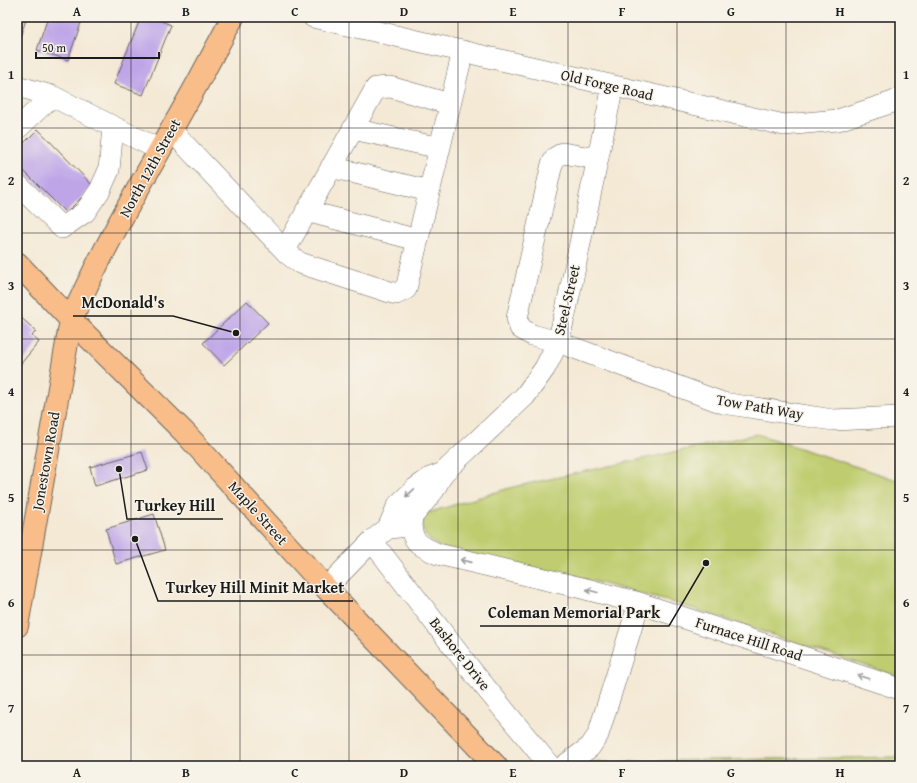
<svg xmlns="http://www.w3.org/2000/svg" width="917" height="783" viewBox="0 0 917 783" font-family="'Gentium Book Plus',serif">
<rect width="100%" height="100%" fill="#f7f3e8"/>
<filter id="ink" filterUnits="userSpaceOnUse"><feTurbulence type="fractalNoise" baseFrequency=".025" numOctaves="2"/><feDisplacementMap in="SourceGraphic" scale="8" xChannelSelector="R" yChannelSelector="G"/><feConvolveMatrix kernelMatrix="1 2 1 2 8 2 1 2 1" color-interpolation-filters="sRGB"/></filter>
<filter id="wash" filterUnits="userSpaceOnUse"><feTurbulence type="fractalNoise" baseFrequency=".012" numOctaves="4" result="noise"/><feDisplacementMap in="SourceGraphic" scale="16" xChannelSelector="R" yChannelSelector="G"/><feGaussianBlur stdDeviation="0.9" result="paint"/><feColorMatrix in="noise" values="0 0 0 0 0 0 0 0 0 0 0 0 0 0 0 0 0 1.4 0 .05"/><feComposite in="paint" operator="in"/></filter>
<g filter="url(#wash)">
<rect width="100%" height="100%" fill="#f4e9d5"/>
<!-- green -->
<path fill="#bfcd6f" stroke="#6e7446" d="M 757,434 L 900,481 L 900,677 L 682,605 L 581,578 L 441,548 C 426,538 419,533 424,514 L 513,487 Z
M 900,757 L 900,766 L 583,766 L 588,762 Z"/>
<g id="blocks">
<!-- building -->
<path fill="#bea5e8" d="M 17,17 L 27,17 L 17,46 Z
M 48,17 L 83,17 L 68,60 L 37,50 Z
M 141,17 L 152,17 L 171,25 L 143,95 L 114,84 Z
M 38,129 L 93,186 L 66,213 L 17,164 L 17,150 Z
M 247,301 L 268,323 L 224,365 L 203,343 Z
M 17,314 L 36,331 L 32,336 L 39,342 L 18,367 Z
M 142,452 L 148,470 L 95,486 L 90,467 Z
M 154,514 L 165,550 L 116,564 L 106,529 Z"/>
</g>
</g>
<g filter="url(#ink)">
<use href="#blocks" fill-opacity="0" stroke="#68645d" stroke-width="1"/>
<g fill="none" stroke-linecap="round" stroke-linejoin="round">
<defs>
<path id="minor" d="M 313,17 L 784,125 L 838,120 L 893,102 L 900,98
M 17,86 L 52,96 L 160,150
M 17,129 L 52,96
M 353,129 L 440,148
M 171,130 L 288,254 L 300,263 L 396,294 L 406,289 L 463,51
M 597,159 L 563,153 L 556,157 L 552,164 L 517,318 L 520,328 L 532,335 L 558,342 L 723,403 L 833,420 L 900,417
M 331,167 L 429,191
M 17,184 L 62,228 L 85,212 L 100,190 L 109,170 L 113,127
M 306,211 L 418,240
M 285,250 L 376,88 L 390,87 L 450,104
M 412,517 C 408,540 419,546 438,554 L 582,588 L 639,603 L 900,689
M 388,528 L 399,527 L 412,517 L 434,490 L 443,473 L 525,396 L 545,368 L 558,342 L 566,310 L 613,86
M 372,541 L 472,671 L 550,766
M 326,588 L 372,541 L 388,528 L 398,505 L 416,488 L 430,478 L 443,473
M 564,766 L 590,747 L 598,735 L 639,603"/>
<path id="major" d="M 17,263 L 71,320 L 185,433 L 326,588 L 496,766
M 17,626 L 71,320 C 107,238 154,162 197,84 C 209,62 221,39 233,17"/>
</defs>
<!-- minor casing -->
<use href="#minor" stroke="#68645d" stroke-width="22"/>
<!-- major casing -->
<use href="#major" stroke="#68645d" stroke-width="24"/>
<!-- minor -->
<use href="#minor" stroke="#fff" stroke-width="21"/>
<!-- major -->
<use href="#major" stroke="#f8bd89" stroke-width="22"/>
</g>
<!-- one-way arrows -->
<defs><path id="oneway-shaft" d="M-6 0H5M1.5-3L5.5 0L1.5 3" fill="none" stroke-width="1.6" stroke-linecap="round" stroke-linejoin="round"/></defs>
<g stroke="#999">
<use href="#oneway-shaft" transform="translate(410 493) rotate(137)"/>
<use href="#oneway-shaft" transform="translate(466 561) rotate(-167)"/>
<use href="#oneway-shaft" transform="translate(592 591) rotate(-165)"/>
<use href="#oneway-shaft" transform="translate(863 677) rotate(-162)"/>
</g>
</g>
<!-- grid -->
<path fill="none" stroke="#1c1c1c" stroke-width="1" stroke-opacity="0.55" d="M 131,17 L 131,766M 240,17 L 240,766M 349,17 L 349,766M 458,17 L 458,766M 568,17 L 568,766M 677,17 L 677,766M 786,17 L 786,766M 17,128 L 900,128M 17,233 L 900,233M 17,339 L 900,339M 17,444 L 900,444M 17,550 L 900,550M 17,655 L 900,655"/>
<g text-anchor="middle" stroke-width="3" stroke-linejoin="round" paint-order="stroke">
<!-- street labels -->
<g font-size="15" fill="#1c1c1c" stroke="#f7f3e8">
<text transform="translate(607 85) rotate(13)" y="5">Old Forge Road</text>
<text transform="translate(150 168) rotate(-61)" y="5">North 12th Street</text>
<text transform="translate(567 300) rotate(-77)" y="5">Steel Street</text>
<text transform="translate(760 407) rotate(10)" y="5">Tow Path Way</text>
<text transform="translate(46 461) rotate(-80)" y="5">Jonestown Road</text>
<text transform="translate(258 513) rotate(48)" y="5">Maple Street</text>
<text transform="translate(749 639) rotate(18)" y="5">Furnace Hill Road</text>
<text transform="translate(460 654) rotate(52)" y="5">Bashore Drive</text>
</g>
</g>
<!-- callouts -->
<path fill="none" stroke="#1c1c1c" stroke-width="1.5" d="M236 333L173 316H73M119 469L127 519H223M135 539L158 601H353M706 563L669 626H480"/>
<g fill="#1c1c1c" stroke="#f7f3e8" stroke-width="1.5">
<circle cx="236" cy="333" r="4"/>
<circle cx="119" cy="469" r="4"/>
<circle cx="135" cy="539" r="4"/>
<circle cx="706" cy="563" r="4"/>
</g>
<g font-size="16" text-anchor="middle" font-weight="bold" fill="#1c1c1c" stroke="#f7f3e8" stroke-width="3" stroke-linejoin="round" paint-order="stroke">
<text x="123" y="308">McDonald's</text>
<text x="175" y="511">Turkey Hill</text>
<text x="255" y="593">Turkey Hill Minit Market</text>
<text x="574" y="618">Coleman Memorial Park</text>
</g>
<!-- margin -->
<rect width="917" height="783" fill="none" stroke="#f7f3e8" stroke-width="44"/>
<!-- scale -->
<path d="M36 52v6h123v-6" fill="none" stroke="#1c1c1c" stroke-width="2"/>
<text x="42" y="52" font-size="12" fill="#1c1c1c" stroke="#f7f3e8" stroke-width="3" paint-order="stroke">50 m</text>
<rect x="22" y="22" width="873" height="739" fill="none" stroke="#1c1c1c" stroke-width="1.5"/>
<g font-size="13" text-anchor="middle" font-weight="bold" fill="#1c1c1c">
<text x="77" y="16">A</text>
<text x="186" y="16">B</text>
<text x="295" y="16">C</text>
<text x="404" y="16">D</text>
<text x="513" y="16">E</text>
<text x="622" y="16">F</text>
<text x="731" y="16">G</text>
<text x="840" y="16">H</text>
<text x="11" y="79">1</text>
<text x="906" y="79">1</text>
<text x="11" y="185">2</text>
<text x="906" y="185">2</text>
<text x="11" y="290">3</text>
<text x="906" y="290">3</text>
<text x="11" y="396">4</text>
<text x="906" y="396">4</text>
<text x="11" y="502">5</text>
<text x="906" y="502">5</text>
<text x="11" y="607">6</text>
<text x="906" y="607">6</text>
<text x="11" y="713">7</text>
<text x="906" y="713">7</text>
<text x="77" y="777">A</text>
<text x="186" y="777">B</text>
<text x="295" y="777">C</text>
<text x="404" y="777">D</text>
<text x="513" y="777">E</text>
<text x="622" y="777">F</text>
<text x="731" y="777">G</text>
<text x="840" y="777">H</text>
</g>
</svg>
